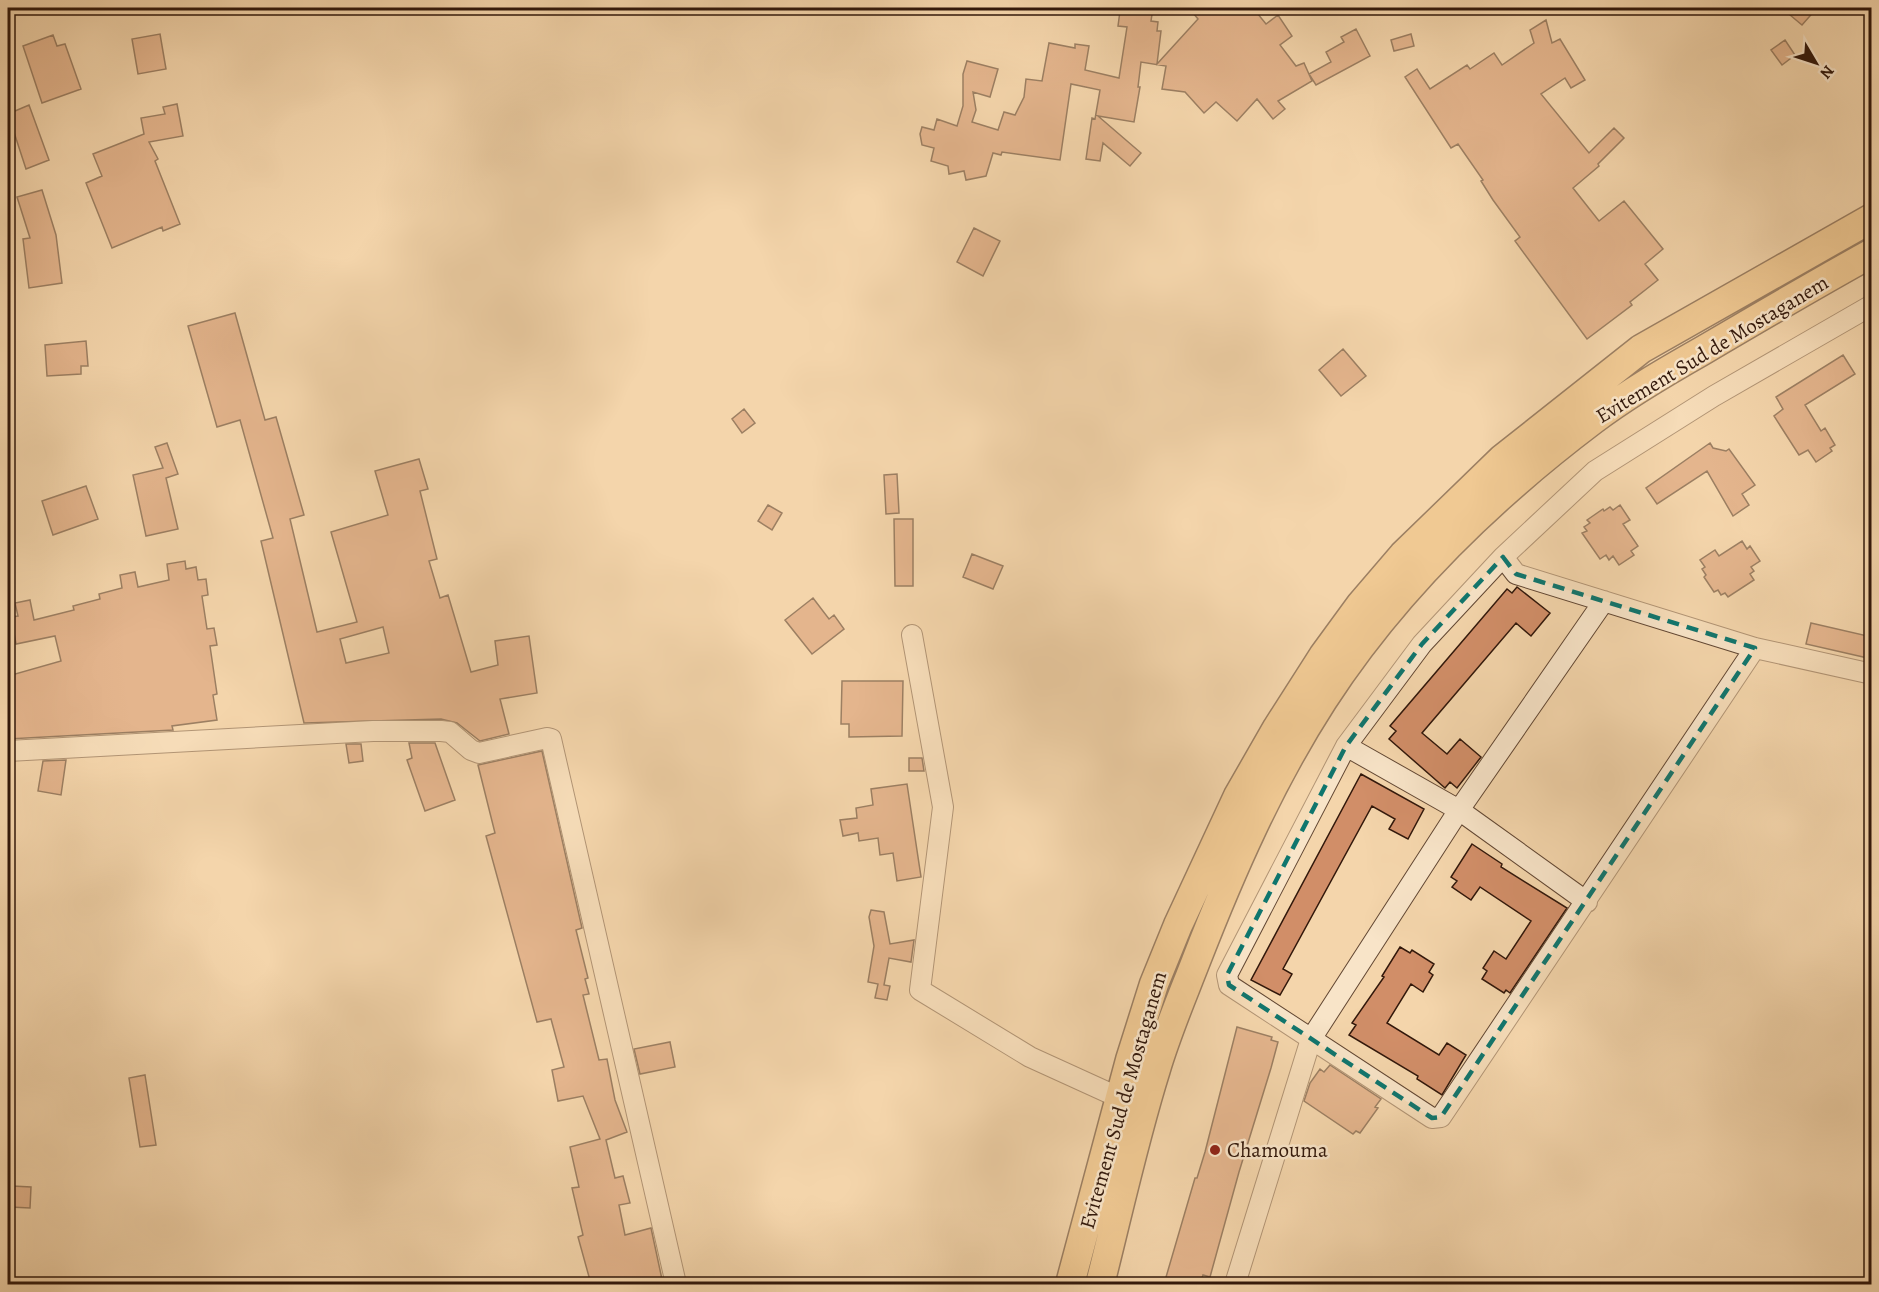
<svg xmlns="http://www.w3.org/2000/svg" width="1879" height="1292" viewBox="0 0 1879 1292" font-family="Alegreya,serif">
<rect width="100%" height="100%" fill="#f4d5ab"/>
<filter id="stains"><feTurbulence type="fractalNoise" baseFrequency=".00333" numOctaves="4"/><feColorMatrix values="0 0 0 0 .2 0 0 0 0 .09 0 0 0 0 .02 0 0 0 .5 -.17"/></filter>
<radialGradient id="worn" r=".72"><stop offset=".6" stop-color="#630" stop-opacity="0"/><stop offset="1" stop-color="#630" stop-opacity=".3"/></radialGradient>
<!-- building -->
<path fill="#d18e68" stroke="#32180b" stroke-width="1.5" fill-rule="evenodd" d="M 1130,8 L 1153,8 L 1151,21 L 1158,22 L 1157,31 L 1161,31 L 1157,64 L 1198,19 L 1189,8 L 1253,8 L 1266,24 L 1278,15 L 1292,36 L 1280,45 L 1296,66 L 1304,63 L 1312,81 L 1278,101 L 1285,109 L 1273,119 L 1257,99 L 1237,121 L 1216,102 L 1204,113 L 1185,92 L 1162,89 L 1166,66 L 1141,62 L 1138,87 L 1140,87 L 1134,122 L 1098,116 L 1141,153 L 1130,166 L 1103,143 L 1100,161 L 1086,159 L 1092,118 L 1095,119 L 1100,90 L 1071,84 L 1060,160 L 1002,152 L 1001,155 L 993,153 L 986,176 L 966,180 L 964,171 L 949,174 L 948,166 L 931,161 L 934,148 L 922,145 L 920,134 L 922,127 L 934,130 L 937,119 L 957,126 L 963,106 L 963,74 L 967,61 L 998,69 L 990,97 L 973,92 L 976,110 L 972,122 L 998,130 L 1004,112 L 1015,115 L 1024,97 L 1026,79 L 1042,81 L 1049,43 L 1075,48 L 1075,44 L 1089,46 L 1085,70 L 1119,78 L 1127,27 L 1118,26 L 1120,11 L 1130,12 Z
M 1796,8 L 1817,8 L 1802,25 L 1790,15 Z
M 1546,20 L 1552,43 L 1560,39 L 1585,80 L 1571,88 L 1565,78 L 1541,94 L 1589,153 L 1614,128 L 1624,138 L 1598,164 L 1599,166 L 1573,188 L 1599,221 L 1624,201 L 1663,249 L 1645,264 L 1658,280 L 1630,302 L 1632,305 L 1587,339 L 1515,241 L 1520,237 L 1493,200 L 1481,181 L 1483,180 L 1458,144 L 1451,148 L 1405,77 L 1417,69 L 1430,89 L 1467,65 L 1470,69 L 1494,53 L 1502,65 L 1534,43 L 1530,30 Z
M 1356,29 L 1370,56 L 1316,85 L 1309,74 L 1331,62 L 1326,52 L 1344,42 L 1341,37 Z
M 160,34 L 166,69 L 138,74 L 132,39 Z
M 1411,34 L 1414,46 L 1394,51 L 1391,40 Z
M 53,35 L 57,46 L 65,44 L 81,89 L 42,103 L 23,46 Z
M 1785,40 L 1795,55 L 1782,65 L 1771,50 Z
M 177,104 L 183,136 L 149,142 L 158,159 L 155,161 L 180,224 L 163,231 L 162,227 L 112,248 L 86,183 L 102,176 L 93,154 L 144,134 L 141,118 L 165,114 L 163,107 Z
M 29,105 L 49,160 L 26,169 L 8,114 Z
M 42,190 L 56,235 L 62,283 L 29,288 L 23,239 L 30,238 L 17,197 Z
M 974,228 L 1000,241 L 983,276 L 957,262 Z
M 235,313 L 265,420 L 276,417 L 304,515 L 290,519 L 317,632 L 357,622 L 331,532 L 388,515 L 375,471 L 419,459 L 428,489 L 420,491 L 437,559 L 429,561 L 440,598 L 448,595 L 471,672 L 498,665 L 495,641 L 529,636 L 537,693 L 500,699 L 509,734 L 480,741 L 457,723 L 441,719 L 304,723 L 261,541 L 273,538 L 240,420 L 217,427 L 188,326 ZM 383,627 L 389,653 L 346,663 L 340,639 Z
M 86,341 L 88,366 L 81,366 L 81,374 L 47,376 L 45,345 Z
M 1343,349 L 1366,376 L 1341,396 L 1319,370 Z
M 1843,355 L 1855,374 L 1805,405 L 1821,431 L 1825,428 L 1835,445 L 1830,448 L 1832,451 L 1816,462 L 1808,450 L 1799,455 L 1774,416 L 1783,409 L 1776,397 Z
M 744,409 L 755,423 L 742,433 L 732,419 Z
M 167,443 L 178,474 L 166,478 L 178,529 L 146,536 L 133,475 L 163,468 L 155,447 Z
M 1710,443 L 1713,448 L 1726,451 L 1729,449 L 1755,485 L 1742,494 L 1749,505 L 1733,516 L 1707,471 L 1657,504 L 1646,488 Z
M 897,474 L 899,513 L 886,514 L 884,475 Z
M 86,486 L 98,519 L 53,535 L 42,501 Z
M 768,505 L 782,513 L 772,530 L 758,521 Z
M 1620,505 L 1630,520 L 1623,524 L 1638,546 L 1631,551 L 1634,555 L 1619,565 L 1613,556 L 1609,560 L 1606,555 L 1600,559 L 1582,533 L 1587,531 L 1584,527 L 1590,523 L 1587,520 L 1603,509 L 1604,511 L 1610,507 L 1613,510 Z
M 894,519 L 913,519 L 913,586 L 895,586 Z
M 1742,541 L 1747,549 L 1750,546 L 1760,561 L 1751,567 L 1754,571 L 1750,574 L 1754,580 L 1728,597 L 1725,593 L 1721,595 L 1718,590 L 1714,592 L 1704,577 L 1706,575 L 1702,569 L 1705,567 L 1700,560 L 1715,550 L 1719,556 Z
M 972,554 L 1003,566 L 993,589 L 963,577 Z
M 185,561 L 186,569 L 196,567 L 198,580 L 206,579 L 208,595 L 202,596 L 207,629 L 214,628 L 217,645 L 210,646 L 217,694 L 213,695 L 217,720 L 172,726 L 173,730 L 8,739 L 8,676 L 61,661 L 55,636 L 16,644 L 11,617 L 18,616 L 15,603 L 30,600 L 34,620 L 74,610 L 73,606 L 100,599 L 99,594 L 122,588 L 120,575 L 135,572 L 138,587 L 169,580 L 167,564 Z
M 1517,587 L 1550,613 L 1531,636 L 1516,623 L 1422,733 L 1447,754 L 1460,739 L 1481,757 L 1457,788 L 1450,782 L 1445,788 L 1389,739 L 1396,731 L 1390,726 L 1507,589 L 1512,593 Z
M 813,598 L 829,619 L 834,615 L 844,629 L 812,654 L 785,620 Z
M 1811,623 L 1872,637 L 1872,659 L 1806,644 Z
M 842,681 L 903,681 L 902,736 L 849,737 L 849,724 L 841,724 Z
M 409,743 L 435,743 L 455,800 L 425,811 L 407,760 L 412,758 Z
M 346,744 L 361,744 L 363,761 L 349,763 Z
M 542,751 L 582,928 L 576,930 L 588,978 L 585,979 L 589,994 L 583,995 L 599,1060 L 607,1059 L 615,1100 L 627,1132 L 606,1140 L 615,1178 L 623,1176 L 630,1203 L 619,1205 L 625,1235 L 651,1228 L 663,1284 L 591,1284 L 578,1237 L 583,1235 L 572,1188 L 579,1187 L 570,1147 L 600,1139 L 583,1096 L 558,1101 L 552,1070 L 564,1067 L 551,1019 L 537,1022 L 486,836 L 495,833 L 478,765 Z
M 909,758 L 922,758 L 924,771 L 909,771 Z
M 66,760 L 61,795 L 38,791 L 43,761 Z
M 1361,774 L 1424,809 L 1408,839 L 1389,829 L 1395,819 L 1372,806 L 1283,969 L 1292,974 L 1280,995 L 1251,980 Z
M 907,784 L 921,877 L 897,881 L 893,853 L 880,855 L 878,838 L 859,841 L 858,833 L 843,836 L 840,820 L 857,818 L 856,808 L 873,805 L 871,789 Z
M 1472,844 L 1502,864 L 1501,867 L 1567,908 L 1510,993 L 1506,990 L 1504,993 L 1482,979 L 1487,971 L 1483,968 L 1494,951 L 1506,959 L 1531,921 L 1480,887 L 1471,900 L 1452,887 L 1457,881 L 1451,877 Z
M 871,910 L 884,912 L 890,944 L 914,940 L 911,962 L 889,958 L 884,985 L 890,986 L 887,1000 L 875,998 L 878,984 L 868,982 L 874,946 L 869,917 Z
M 1400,947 L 1410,953 L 1412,950 L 1434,964 L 1429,972 L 1433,975 L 1423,992 L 1411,984 L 1387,1023 L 1439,1055 L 1447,1043 L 1466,1055 L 1442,1095 L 1417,1079 L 1418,1076 L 1349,1035 L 1356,1025 L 1352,1023 L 1384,977 L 1382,976 Z
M 1237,1027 L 1272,1037 L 1271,1040 L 1278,1042 L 1271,1068 L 1239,1172 L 1210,1277 L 1203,1275 L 1200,1284 L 1164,1284 L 1195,1178 L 1197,1178 L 1205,1152 Z
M 670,1042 L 675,1067 L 640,1074 L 634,1049 Z
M 1330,1065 L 1381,1099 L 1375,1107 L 1378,1108 L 1360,1133 L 1356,1131 L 1353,1134 L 1304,1101 L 1310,1083 L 1320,1069 L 1324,1072 Z
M 145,1075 L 156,1145 L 140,1147 L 129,1078 Z
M 12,1186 L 31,1187 L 30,1208 L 10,1207 Z"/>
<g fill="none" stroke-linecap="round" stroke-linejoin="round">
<defs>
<path id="minor" d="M 1503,557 L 1516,574 L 1755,648 L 1872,674
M 912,635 L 943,807 L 920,990 L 1030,1057 L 1120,1098
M 1755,648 L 1441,1117 L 1432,1118 L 1229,985 L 1227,975 L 1346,746 L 1422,644 L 1503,557 L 1595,471 L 1714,396 L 1872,305
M 1346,746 L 1459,810 L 1587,902
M 8,751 L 373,731 L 441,731 L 450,732 L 471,750 L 479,753 L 547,738 L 551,739 L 676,1284
M 1235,1284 L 1311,1039 L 1459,810 L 1604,601"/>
<path id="highway" d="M 1070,1284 L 1130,1060 L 1154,984 L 1178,925 L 1238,796 L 1277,728 L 1323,656 L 1361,604 L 1403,555 L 1502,459 L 1641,349 L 1872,218
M 1100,1284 C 1118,1213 1134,1139 1156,1069 C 1167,1032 1182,997 1196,961 C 1231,871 1270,782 1323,700 C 1393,592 1491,497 1593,420 C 1627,394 1665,372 1702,351 C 1758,318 1814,285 1872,253"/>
</defs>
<!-- minor casing -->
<use href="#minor" stroke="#624733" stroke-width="22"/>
<!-- highway casing -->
<use href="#highway" stroke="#32180b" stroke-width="31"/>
<!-- minor -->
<use href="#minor" stroke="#f8e4c8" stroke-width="20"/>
<!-- highway -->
<use href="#highway" stroke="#eaba76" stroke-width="28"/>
</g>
<!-- marked area -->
<path d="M0 0H1879V1292H0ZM 1503,557 L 1516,574 L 1755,648 L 1441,1117 L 1432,1118 L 1229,985 L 1227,975 L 1346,746 L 1422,644 Z" fill="#f4d5ab" fill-opacity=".55" fill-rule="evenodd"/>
<path fill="none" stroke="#0f766e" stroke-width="4.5" stroke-dasharray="12 8" stroke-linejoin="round" d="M 1503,557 L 1516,574 L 1755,648 L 1441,1117 L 1432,1118 L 1229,985 L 1227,975 L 1346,746 L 1422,644 Z"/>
<!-- markers -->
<circle fill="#8f2418" stroke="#f8e4c8" stroke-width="2" cx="1215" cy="1150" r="6"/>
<g text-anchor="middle" stroke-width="5" stroke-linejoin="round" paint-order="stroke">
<!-- street labels -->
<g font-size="21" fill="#32180b" stroke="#f8e4c8">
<text transform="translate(1712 349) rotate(-31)" y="7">Evitement Sud de Mostaganem</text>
<text transform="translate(1123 1100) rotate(-74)" y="7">Evitement Sud de Mostaganem</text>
</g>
<!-- poi labels -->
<g font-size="21" fill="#32180b" stroke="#f8e4c8" text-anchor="start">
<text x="1227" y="1157">Chamouma</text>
</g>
</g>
<!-- margin -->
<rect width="1879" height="1292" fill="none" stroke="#f4d5ab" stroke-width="30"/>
<rect x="9" y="9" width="1861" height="1274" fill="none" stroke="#32180b" stroke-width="3"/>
<rect x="15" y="15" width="1849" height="1262" fill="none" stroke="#32180b" stroke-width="1.5"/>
<!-- north arrow -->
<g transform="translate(1816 63) rotate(129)" stroke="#f8e4c8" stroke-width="4.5" paint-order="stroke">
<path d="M0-4.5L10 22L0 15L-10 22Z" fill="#32180b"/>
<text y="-9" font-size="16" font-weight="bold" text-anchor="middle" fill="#32180b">N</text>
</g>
<rect width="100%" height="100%" filter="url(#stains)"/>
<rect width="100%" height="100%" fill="url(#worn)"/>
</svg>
